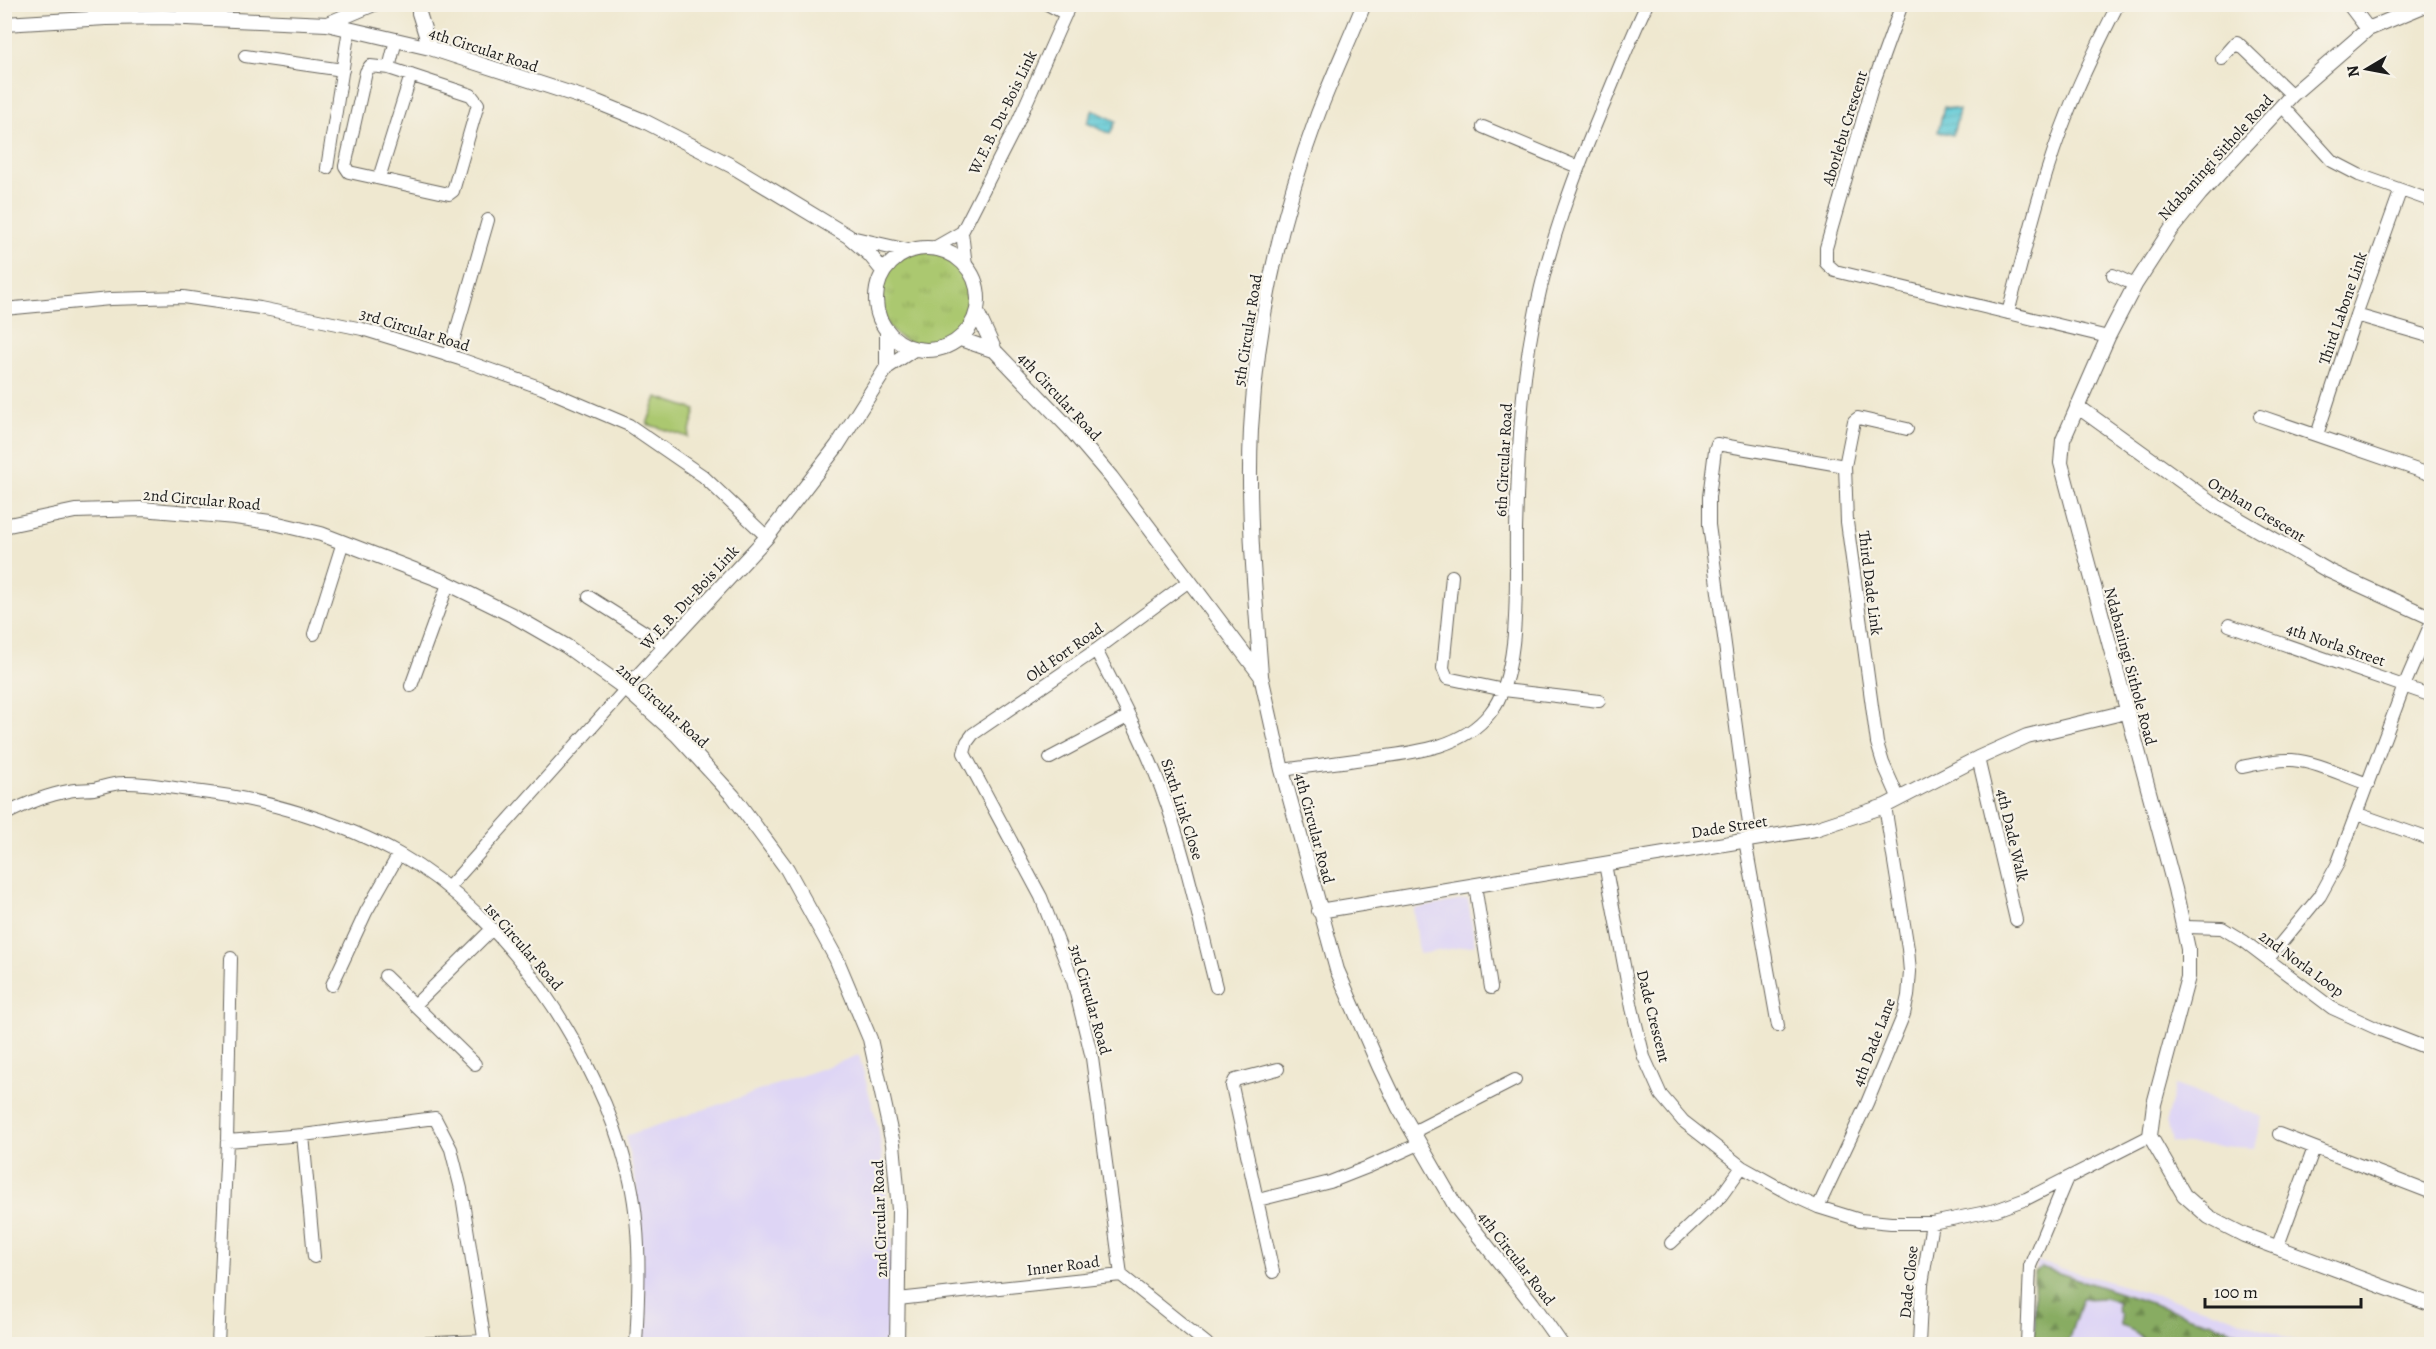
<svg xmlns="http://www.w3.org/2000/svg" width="2436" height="1349" viewBox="0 0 2436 1349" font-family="Alegreya,serif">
<defs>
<pattern id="grass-tufts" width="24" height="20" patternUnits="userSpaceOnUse" patternTransform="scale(1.5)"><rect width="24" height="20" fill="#abc86f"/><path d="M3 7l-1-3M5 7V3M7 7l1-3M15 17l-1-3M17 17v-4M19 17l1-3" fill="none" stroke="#93ab60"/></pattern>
<pattern id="forest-firs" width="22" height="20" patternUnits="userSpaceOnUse" patternTransform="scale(1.5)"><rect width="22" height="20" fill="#88ac62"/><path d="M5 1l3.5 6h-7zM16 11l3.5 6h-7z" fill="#6e8b50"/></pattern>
<pattern id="water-rules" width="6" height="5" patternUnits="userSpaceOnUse" patternTransform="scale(1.5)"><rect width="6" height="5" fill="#5dc9d6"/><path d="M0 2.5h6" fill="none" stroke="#50acb7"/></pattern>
</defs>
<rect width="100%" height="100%" fill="#f7f3e8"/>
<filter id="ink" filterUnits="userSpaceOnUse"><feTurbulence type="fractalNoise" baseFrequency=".0167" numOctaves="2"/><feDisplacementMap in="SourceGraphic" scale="12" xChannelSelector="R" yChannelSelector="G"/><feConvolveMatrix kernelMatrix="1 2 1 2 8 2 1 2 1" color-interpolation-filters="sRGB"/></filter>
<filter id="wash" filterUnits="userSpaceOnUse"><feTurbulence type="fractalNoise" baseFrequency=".008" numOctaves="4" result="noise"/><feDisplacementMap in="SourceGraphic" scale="24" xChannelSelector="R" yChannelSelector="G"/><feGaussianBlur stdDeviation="1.35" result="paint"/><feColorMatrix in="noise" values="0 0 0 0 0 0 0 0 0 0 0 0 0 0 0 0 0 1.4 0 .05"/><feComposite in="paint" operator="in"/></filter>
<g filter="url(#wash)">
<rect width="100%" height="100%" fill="#efe8d0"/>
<!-- built -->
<path fill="#ded5f5" d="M 1468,899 L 1475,945 L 1419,954 L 1414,909 Z
M 859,1055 L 879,1130 L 893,1252 L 890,1344 L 640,1344 L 643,1331 L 636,1184 L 625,1136 L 747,1095 Z
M 2175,1085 L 2262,1117 L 2254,1148 L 2171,1143 L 2166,1121 Z
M 2036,1261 L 2227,1315 L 2303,1344 L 2030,1344 Z"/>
<!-- grass -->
<path fill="url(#grass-tufts)" stroke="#647246" stroke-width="1.5" d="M879 298a47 47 0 1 1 94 0a47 47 0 1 1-94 0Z"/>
<!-- forest -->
<path fill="url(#forest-firs)" stroke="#52643f" stroke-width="1.5" d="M 2041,1267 L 2056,1272 L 2275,1344 L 2146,1344 C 2142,1334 2131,1329 2121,1326 L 2121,1315 L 2118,1312 L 2117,1305 L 2119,1302 L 2104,1298 L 2082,1299 L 2067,1344 L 2031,1344 L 2035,1324 L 2034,1272 Z"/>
<!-- park -->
<path fill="#abc86f" stroke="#647246" stroke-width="1.5" d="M 657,397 L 696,410 L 688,437 L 647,424 Z"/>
<!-- water -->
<path fill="url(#water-rules)" stroke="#3c7279" stroke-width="1.5" d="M 1944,107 L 1959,110 L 1953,135 L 1938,132 Z
M 1093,110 L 1116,121 L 1110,134 L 1087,123 Z"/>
</g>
<g filter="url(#ink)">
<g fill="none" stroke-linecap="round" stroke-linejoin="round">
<defs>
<path id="minor" d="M 1047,4 L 1066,14
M 1902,4 L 1872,87 L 1826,248 L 1826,263 L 1835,271 L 2108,337
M 245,56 L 343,70
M 2222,59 L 2237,42 L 2292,95
M 389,68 L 370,66 L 366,72 L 346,162 L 345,166 L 349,172 L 449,194 L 453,191 L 478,104 L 471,95 L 389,68 L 396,40
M 2282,106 L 2332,161 L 2359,175 L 2432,201
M 1483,127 L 1578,167
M 327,168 L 349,29
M 379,178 L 411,75
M 962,232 L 966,266
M 934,248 L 962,232 L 1017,124 L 1070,4
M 2113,275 L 2135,285
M 4,309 L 110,299 L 183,297 L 260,308 L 362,329 L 460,359 L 542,388 L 629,425 L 703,476 L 767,537
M 2008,313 C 2026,246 2042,177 2068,112 C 2082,75 2100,40 2118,4
M 2356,315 L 2432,337
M 449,356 L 488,220
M 2260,416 L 2432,475
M 2317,435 L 2356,315 L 2400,192
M 1452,576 L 1443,668 L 1447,678 L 1504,690 L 1599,701
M 589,597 L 665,645
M 2229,625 L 2432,696
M 314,634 L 343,542
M 1096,650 C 1119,696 1143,740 1161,788 C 1185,852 1199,921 1216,987
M 411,686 L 448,584
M 1050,758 L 1129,716
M 1978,758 L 2016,920
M 2242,767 C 2258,764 2275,759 2292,760 C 2318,762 2344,776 2368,784
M 1282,770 C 1309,766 1336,763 1363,759 C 1407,753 1460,751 1490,713 C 1522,674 1515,581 1516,530 C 1518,462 1520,392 1533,325 C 1547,247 1576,170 1607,97 C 1620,66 1632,35 1647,4
M 1899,799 L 1883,763 L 1877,743 L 1847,522 L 1845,466 L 1854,421 L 1858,418 L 1907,429
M 2358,814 L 2432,840
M 4,815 C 25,804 46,795 69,791 C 77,789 86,790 94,789 C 103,787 113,783 123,783 C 148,782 176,789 202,792 C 265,799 343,823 399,854 C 507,915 598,1053 628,1172 C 642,1227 639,1289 636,1344
M 1751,839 L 1709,525 L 1709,497 L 1715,450 L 1717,444 L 1845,466
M 1745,840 L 1778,1026
M 1605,864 L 1632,1008 L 1644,1057 L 1661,1095 L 1683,1121 L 1742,1167 L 1796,1197 L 1818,1207 L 1860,1220 L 1891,1223 L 1932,1223 L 1996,1210 L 2026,1199 L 2150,1136
M 1475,885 L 1491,988
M 448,888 L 626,689
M 2185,927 L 2222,928 L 2245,942 L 2332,1008 L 2378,1029 L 2432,1050
M 2268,959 L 2320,896 L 2337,865 L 2404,686 L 2432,621
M 385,976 L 475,1064
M 332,985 L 366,912 L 399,854
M 416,1004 L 492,929
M 1413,1132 L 1515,1080
M 2279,1134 L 2432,1193
M 303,1135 L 314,1257
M 227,1141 L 303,1135 L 435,1118 L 451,1149 L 461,1189 L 485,1344
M 1258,1200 L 1330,1182 L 1368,1167 L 1419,1144
M 1818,1207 L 1867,1103 L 1904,1014 L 1908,996 L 1910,972 L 1908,949 L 1885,806
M 1671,1243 L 1721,1196 L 1742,1167
M 2277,1248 L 2314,1148
M 1273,1272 L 1232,1086 L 1235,1080 L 1278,1069
M 1121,1275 L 1092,1058 L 1073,981 L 1041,897 L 964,753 L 967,742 L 973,734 L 1096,650 L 1189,581
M 898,1299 L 1121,1275 L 1207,1344
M 218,1344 L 227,1141 L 231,958
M 409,1344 L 484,1341
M 1919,1344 L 1922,1284 L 1932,1223
M 2027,1344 L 2030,1266 L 2067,1178"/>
<path id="tertiary" d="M 419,4 L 419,13 L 430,48
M 2349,4 L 2368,29
M 2428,4 L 2368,29 L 2292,95 L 2200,194 L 2170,231 L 2135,285 L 2108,337 L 2063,440 L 2061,463 L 2175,889 L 2188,949 L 2188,977 L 2154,1104 L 2150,1136 L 2184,1195 L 2209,1217 L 2244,1235 L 2432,1305
M 4,24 L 106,18 L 163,17 L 327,24 L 430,48 L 597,102 L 644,121 L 732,166 L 848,236 L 870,255 L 883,271
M 327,24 L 374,4
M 855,239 L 908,251
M876 299a51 51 0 1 1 102 0a51 51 0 1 1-102 0Z
M 977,312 L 995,351 L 1070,429 L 1111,477 L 1261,676 L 1282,770 L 1337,970 L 1379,1066 L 1399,1108 L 1456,1207 L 1532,1303 L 1561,1344
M 960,339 L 995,351
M 887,367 L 887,332
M 2077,406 L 2216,506 L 2327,570 L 2432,618
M 4,526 L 75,511 L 142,509 L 235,517 L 270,522 L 321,534 L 443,581 L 514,616 L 566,646 L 626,689 L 677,735 L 733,796 L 787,869 L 836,958 L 870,1039 L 893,1144 L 899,1210 L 897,1344
M 1261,675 C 1255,593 1247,511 1251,429 C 1257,323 1281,214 1318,114 C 1332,77 1349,41 1364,4
M 626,689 L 767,537 L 837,446 L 887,367 L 914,349
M 1319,911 L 1815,829 L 1885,806 L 1978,758 L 2027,736 L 2126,712"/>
</defs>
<!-- minor casing -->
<use href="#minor" stroke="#66635b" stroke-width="14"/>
<!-- tertiary casing -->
<use href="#tertiary" stroke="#66635b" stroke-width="16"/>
<!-- minor -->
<use href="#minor" stroke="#fff" stroke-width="12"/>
<!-- tertiary -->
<use href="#tertiary" stroke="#fff" stroke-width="14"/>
</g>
</g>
<g text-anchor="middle" stroke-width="4.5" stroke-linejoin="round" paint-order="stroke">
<!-- street labels -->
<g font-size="16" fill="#1c1c1c" stroke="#f7f3e8">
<text transform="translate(484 49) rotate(18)" y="6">4th Circular Road</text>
<text transform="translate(1002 112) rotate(-64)" y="6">W.E.B. Du-Bois Link</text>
<text transform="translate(1844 128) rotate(-73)" y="6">Aborlebu Crescent</text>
<text transform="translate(2215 157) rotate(-48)" y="6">Ndabaningi Sithole Road</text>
<text transform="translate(2342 308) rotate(-71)" y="6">Third Labone Link</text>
<text transform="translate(415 329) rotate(17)" y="6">3rd Circular Road</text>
<text transform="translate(1247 330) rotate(-81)" y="6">5th Circular Road</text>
<text transform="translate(1060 396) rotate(47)" y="6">4th Circular Road</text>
<text transform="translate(1503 460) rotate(-87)" y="6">6th Circular Road</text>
<text transform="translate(202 499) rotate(5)" y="6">2nd Circular Road</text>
<text transform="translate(2257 509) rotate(31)" y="6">Orphan Crescent</text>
<text transform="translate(1871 583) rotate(83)" y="6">Third Dade Link</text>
<text transform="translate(689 597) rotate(-47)" y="6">W.E.B. Du-Bois Link</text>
<text transform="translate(2336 644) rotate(19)" y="6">4th Norla Street</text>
<text transform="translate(1064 652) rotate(-35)" y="6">Old Fort Road</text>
<text transform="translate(2131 666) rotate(75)" y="6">Ndabaningi Sithole Road</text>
<text transform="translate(663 705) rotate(42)" y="6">2nd Circular Road</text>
<text transform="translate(1183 809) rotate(72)" y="6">Sixth Link Close</text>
<text transform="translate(1729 826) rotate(-9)" y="6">Dade Street</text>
<text transform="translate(1315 828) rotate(75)" y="6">4th Circular Road</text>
<text transform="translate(2013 835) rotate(77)" y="6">4th Dade Walk</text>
<text transform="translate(524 946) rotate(49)" y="6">1st Circular Road</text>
<text transform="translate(2302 963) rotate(36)" y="6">2nd Norla Loop</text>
<text transform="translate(1091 999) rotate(74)" y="6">3rd Circular Road</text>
<text transform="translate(1654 1016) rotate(76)" y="6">Dade Crescent</text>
<text transform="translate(1873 1042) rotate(-69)" y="6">4th Dade Lane</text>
<text transform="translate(879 1219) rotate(-92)" y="6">2nd Circular Road</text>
<text transform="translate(1517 1258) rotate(52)" y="6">4th Circular Road</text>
<text transform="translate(1063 1265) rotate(-7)" y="6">Inner Road</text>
<text transform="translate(1908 1282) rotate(-84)" y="6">Dade Close</text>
</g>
</g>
<!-- margin -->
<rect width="2436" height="1349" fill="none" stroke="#f7f3e8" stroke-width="24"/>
<!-- north arrow -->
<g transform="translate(2367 69) rotate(260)" stroke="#f7f3e8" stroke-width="4.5" paint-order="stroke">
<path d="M0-4.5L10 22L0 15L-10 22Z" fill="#1c1c1c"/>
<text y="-9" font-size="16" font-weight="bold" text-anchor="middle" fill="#1c1c1c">N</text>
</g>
<!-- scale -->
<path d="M2205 1298v9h156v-9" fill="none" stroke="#1c1c1c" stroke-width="3"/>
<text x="2214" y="1298" font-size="18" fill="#1c1c1c" stroke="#f7f3e8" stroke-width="4.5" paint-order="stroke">100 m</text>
</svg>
